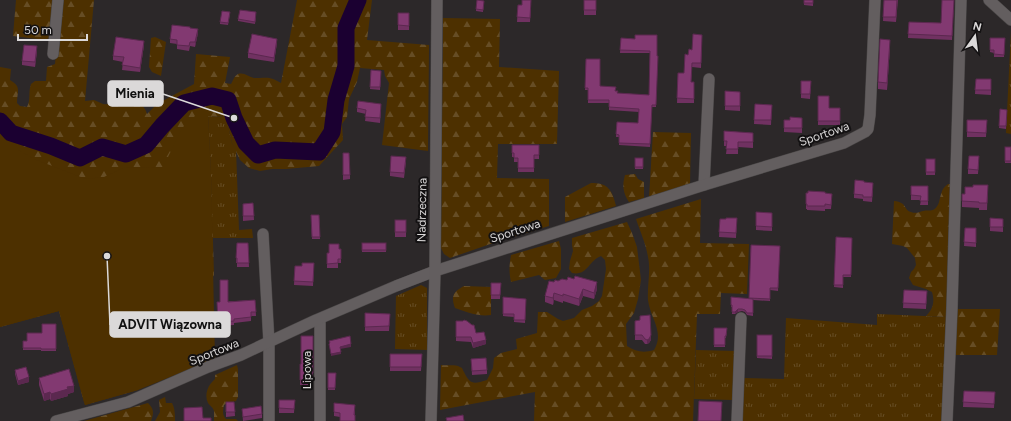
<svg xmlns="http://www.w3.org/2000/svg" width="1011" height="421" viewBox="0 0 1011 421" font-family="Figtree,sans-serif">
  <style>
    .grass { fill: url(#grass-tufts) }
    .forest { fill: url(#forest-firs) }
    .pitch { fill: #4d3000 }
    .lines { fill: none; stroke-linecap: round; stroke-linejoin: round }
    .river { stroke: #1b0031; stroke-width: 17 }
    .minor-casing { stroke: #484545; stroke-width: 12 }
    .minor { stroke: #635e5f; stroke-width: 11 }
    .wall { fill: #703161 }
    .shaded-wall { fill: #5b284f }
    .building { fill: #823971; stroke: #5b284f }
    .labels { text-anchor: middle; stroke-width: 4; stroke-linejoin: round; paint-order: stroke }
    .street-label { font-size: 12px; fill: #dbd9d9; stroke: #131112 }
    .leader { fill: none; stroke: #dbd9d9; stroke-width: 1.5 }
    .callout-dot { fill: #dbd9d9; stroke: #131112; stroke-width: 1.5 }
    .callout { fill: #dbd9d9; stroke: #dbd9d9; stroke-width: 1.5 }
    .callout-label { font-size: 13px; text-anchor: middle; font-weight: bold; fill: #111 }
  </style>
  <defs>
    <pattern id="grass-tufts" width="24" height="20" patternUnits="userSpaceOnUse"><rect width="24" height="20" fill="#4d3000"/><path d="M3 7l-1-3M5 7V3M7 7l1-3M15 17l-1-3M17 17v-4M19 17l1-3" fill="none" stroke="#664d25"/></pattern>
    <pattern id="forest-firs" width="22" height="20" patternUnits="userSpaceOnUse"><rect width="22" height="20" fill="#4d3000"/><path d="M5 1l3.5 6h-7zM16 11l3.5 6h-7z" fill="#664d25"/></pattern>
  </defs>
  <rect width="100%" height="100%" fill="#2c2829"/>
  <g class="grass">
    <polygon points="1011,30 1011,134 1006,133"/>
    <polygon points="208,116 226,117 232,143 236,150 239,230 252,229 253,238 212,238 211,175"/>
    <polygon points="421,285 427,288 427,350 395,349 396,296"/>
    <polygon points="877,314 948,317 943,421 741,421 743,378 784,379 786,318 877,325"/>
    <polygon points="696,350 735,351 733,400 694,399"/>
  </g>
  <g class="forest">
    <polygon points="16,0 54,0 51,36 46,40 13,36"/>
    <path d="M61,0h33l-9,101c3,0 6,-1 9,-1 3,1 6,3 9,4 15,2 38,-11 44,10l10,-10 37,-20 2,-30 34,3 -5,26 6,1c2,-3 3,-8 7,-10 6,-2 11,3 16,4 0,0 5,0 6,0 9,-1 13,0 21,5l16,-83h75l-5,40 62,5 -1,106 -46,-6 7,-62 -4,-7 -1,-6 -24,-2 -3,14 -8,17 -2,18 -5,7 1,16 -24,26 -33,3h-14l-12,2 -11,-3 -9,-8 -8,-17 -6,-26 -18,-1 3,59 3,100 -76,115 -53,15 -1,-3 -25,-91 -59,16v-260l11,2 -1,11c12,7 7,11 7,23l3,3 7,1c4,-7 1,-15 4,-23l4,-3h11l1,-14 8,-3z"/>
    <polygon points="443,18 500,19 499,67 559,71 557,144 498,144 497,178 549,179 549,226 496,242 450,258 444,254 441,248"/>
    <polygon points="155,37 166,42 161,76 152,72 149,67 151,38"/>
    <polygon points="653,132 691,133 690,185 649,197"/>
    <path d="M635,174l3,5 6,3v16l-15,4c-6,-9 -7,-17 -4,-27z"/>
    <path d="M591,183c3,0 7,0 10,1 10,2 13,14 15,22l-51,16v-25z"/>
    <path d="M948,184h4l-4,133 -22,-1c7,-7 9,-14 6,-24l-6,-3 -13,-4 -4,-7 2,-6 3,-3 2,-4 -1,-7 -8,-10 -4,-2 -11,-2 2,-43c3,0 6,1 9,3 3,3 3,7 8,8 5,2 8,0 12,-1 3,-1 7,0 10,-1 10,-5 4,-19 15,-26z"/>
    <path d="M701,199l-1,44 49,1 -2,50 -26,-1 -1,21h-23l-4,107h-159l1,-29 -95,18 1,-45c6,1 14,-1 19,2 3,1 2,2 4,5 6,13 10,12 23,8l6,-12 1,-10 7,-5 16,-4 -1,-10 21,-6 1,-21h9l11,7 5,2 11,-3 8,-8 10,-4 7,-5 3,-5 4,-27 -1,-9 -4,-4c-13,5 -13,20 -29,17l-3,-4 1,-8 3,-10 -1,-6v-7l55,-16 5,11 5,14 4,33 -3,19 -4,14 -8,11 1,22c9,6 17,7 27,4 11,-18 -4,-32 -6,-50 -1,-14 3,-29 0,-43 -2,-13 -8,-26 -12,-38z"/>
    <path d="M559,241l2,8v20l-5,9 -11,2 -6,-5 -28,7c-2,-9 -2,-17 0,-27z"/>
    <path d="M464,286l27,1v28c-12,2 -25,-3 -36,-7 -4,-12 -2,-16 9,-22z"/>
    <polygon points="955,309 1000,309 997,355 953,355"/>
    <path d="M237,365l1,4v28l-2,4 -9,2 -3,2c-1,5 -2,10 2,14h10l2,2h-24c0,-3 0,-7 0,-10 -1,-4 -4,-5 -6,-8 -4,-9 0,-18 7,-24v-4z"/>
    <path d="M165,397l1,6h6c3,6 3,11 3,18h-20l5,-9 -1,-12z"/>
    <path d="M148,403c6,6 6,10 3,18h-67z"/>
  </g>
  <polygon class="pitch" points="195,116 208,116 211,175 215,359 138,390 85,405 84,402 59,311 0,327 0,135 17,149 34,159 86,179 104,177 123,168 163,167 183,127"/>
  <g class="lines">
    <polyline class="river" points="0,121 11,133 51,146 80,158 102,147 126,154 146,145 162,126 184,103 212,96 228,100 234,118 246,143 258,155 275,150 319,152 332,132 336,100 346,66 346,28 358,0"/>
    <g class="minor-casing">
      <g id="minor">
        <polyline points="989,0 1011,20"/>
        <polyline points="53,54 58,0"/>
        <polyline points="704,185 709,79"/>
        <polyline points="263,234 269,343 269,421"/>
        <polyline points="320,319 320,421"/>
        <polyline points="56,421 128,402 208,367 241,355 316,320 396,286 435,271 704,185 844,143 865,132 868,129 870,115 875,0"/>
        <polyline points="431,421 435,271 437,0"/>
        <polyline points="737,421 741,318"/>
        <polyline points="947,421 952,308 961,0"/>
      </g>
    </g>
    <use href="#minor" class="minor"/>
  </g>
  <g class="wall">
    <polygon points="477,0 484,1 483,12 476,11"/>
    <rect x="584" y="0" width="12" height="15"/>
    <polygon points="804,0 813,0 813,6 804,5"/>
    <polygon points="884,0 898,0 896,22 883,21"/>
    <polygon points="954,0 952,40 908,38 909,22 941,23"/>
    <polygon points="518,5 531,5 530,22 517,22"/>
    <rect x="398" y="13" width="11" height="17"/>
    <polygon points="230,14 228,25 220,24 220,22"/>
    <polygon points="256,15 255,24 238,21 238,19"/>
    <polygon points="190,28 198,33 195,47 190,46 189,51 177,49 177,44 170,43 170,39"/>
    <polygon points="657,35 656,107 652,107 650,147 619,145 619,137 616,137 617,122 638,123 639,112 609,110 609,103 588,103 588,90 585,90 586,59 600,86 616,91 617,93 649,95 650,53 620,53 621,38 635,39"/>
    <polygon points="702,35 701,68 692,67 691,82 694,82 694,103 677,103 678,73 684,73 688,55"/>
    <polygon points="990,38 1005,38 1004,57 994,57 994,53 990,52"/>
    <polygon points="277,43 274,62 248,58 248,53"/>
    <polygon points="144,45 140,72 122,70 123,62 113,60 113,56"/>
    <polygon points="890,47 887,90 878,89 878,82"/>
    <polygon points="37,51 35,67 22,65 22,61"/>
    <polygon points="371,70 381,71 380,90 370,89"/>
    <polygon points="976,79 991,79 991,95 975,94"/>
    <polygon points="801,81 811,81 810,99 801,98"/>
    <polygon points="725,91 740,92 740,111 725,110"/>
    <polygon points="818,96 829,108 840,108 840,125 818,125"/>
    <polygon points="755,104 772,105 771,125 754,124"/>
    <polygon points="357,108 381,108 380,123 365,121 366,114 357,112"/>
    <polygon points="1000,109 1007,110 1006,129 999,128"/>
    <polygon points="802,118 802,133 784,132 784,128 790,120"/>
    <polygon points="967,120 987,120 986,137 967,137"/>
    <polygon points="724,131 753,133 753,148 738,147 738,154 726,154 727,146 724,146"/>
    <polygon points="512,145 539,145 539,159 534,159 534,172 518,172 518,162 514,162 514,157 512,157"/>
    <rect x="1005" y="147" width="6" height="16"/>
    <polygon points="343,153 350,175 350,179 343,180"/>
    <rect x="635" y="158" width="8" height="11"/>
    <rect x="926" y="159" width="9" height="16"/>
    <polygon points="979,161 978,174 968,174 968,169"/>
    <polygon points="406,162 404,178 390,176 390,172"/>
    <polygon points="864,182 873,187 872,202 863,201 863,199 854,198 854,194"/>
    <polygon points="988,185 987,210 979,210 979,208 962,207 962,194 965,194 973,187"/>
    <polygon points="911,186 928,186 928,205 920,205 921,200 911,200"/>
    <polygon points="808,193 825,193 832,198 831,209 825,209 825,211 807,210 807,209 806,209 806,204"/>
    <polygon points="253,203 254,220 243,221 243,204"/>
    <polygon points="756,212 772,213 772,231 756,230"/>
    <polygon points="311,215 319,215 320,239 312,239"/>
    <polygon points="737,218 736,238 719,237 720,219 726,219"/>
    <polygon points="990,218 1003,219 1003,232 990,231"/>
    <rect x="395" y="220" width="11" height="17"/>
    <polygon points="965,228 976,228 976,247 964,246"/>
    <polygon points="836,237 852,238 851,277 843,277 843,288 834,287"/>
    <polygon points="237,243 248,243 249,267 237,267 237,263 236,263"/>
    <rect x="362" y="243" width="24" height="9"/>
    <polygon points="751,245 780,246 778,291 770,290 770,301 753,300 753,316 747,315 745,312 742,311 738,312 735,314 732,314 732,307 731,307 731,297 749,299"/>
    <polygon points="339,249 341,249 341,263 338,263 338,268 327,268 327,253 329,253"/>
    <polygon points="314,263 313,286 294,285 295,266 302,266"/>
    <polygon points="558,281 597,289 594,299 583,296 579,306 563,301 563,303 554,300 553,305 545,302 545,296 554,282"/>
    <polygon points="491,283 501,283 500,299 491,299"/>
    <polygon points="904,290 927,291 926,309 903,308"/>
    <polygon points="503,297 526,299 525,323 514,322 514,317 503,316"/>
    <polygon points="255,300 256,316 251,316 251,321 234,323 234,325 218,326 217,302"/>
    <polygon points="365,313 390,314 389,331 365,331"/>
    <polygon points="456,321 476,333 486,344 473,348 471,342 456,341"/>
    <polygon points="635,321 651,340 649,343 647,344 645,344 642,340 635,340"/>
    <polygon points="56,324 56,351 41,351 41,350 23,350 23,341 27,341 42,333"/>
    <polygon points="714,328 727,328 726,338 725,338 725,347 714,347"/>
    <polygon points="757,335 772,335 772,359 757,358"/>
    <polygon points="313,336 313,378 311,378 311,385 300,385 300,364 301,364"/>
    <polygon points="390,354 422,354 421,371 390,371"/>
    <polygon points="471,359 487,370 487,374 472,375"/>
    <polygon points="15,370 29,382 18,385 15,374"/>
    <polygon points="328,373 336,373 335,390 328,390"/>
    <polygon points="39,378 74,392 68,394 68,396 51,401 50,399 44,401 39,385"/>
    <polygon points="964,391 995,392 994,408 963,407"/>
    <polygon points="279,400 295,400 294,413 279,413"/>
    <polygon points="226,402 234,402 235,416 226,417"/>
    <polygon points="242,409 262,414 262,418 243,421"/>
    <polygon points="355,409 355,421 340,421 340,417 334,416 334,412"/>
  </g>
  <g class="shaded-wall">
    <polygon points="198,29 198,33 195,47 195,42"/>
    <polygon points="277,39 277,43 274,62 274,58"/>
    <polygon points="890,40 890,47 887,90 887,83"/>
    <polygon points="144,41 144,45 140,72 140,68"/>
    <polygon points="37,46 37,51 35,67 35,62"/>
    <polygon points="597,282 597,289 594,299 594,293"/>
    <polygon points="583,289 583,296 579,306 579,299"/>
    <polygon points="554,293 554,300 553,305 553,298"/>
    <polygon points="738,309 738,312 735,314 735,312"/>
    <polygon points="651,335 651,340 649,343 647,344 647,340"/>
    <polygon points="486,340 486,344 473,348 473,343"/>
    <polygon points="351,344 351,347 340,349 340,347"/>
    <polygon points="341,352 341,354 331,356 331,354"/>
    <polygon points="29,377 29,382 18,385 18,381"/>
    <polygon points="74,386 74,392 68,394 68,396 51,401 51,394 67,387"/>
    <polygon points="50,392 50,399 44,401 44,394"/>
  </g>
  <g class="building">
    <polygon points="477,0 484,1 483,10 476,9"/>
    <polygon points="522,0 531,0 530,18 517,17 518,5 522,5"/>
    <rect x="584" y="0" width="12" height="10"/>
    <rect x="804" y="0" width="9" height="3"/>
    <polygon points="884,0 897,0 896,17 883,17"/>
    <polygon points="942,0 954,0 952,36 908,34 909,22 941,23"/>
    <polygon points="240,10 256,12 255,22 238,19"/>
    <polygon points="222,11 230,12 228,23 220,22"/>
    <polygon points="398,13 409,13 409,26 398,25"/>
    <polygon points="172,25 190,27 190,28 198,29 195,42 190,42 189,46 177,45 177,40 170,39"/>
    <polygon points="252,34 277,39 274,58 248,53"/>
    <polygon points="693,34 702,35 701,63 692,63 691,82 694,82 694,99 677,98 678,73 684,73 685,54 688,55 689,49 692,50"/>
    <polygon points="635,35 657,35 657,56 658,56 656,105 652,105 650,144 619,143 619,135 616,134 617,122 638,123 639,109 609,107 609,100 588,100 588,88 585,88 586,59 600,59 600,86 616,87 615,91 618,91 617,93 649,95 650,51 620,50 621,38 635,39"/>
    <polygon points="116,37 144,41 140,68 122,65 124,57 113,56"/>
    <polygon points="990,38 1005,38 1004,55 994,54 994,50 990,50"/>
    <polygon points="880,39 890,40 887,83 878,82"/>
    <polygon points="24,45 37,46 35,62 22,61"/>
    <polygon points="371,70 381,71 380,87 370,87"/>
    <polygon points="976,79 991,79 991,90 975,90"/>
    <polygon points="801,81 811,81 810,94 801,94"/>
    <polygon points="725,91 740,92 740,106 725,106"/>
    <polygon points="818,96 829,96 829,108 840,108 840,121 818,121"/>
    <polygon points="358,101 381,104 380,118 365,117 366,110 357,108"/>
    <polygon points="755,104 772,105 771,120 754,120"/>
    <polygon points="1000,109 1007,110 1006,126 999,126"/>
    <polygon points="790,117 802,118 802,128 784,128 784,120 790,120"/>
    <polygon points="967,120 987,120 986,133 967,132"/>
    <polygon points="724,131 753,133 753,142 738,142 738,149 726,149 727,141 724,141"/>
    <polygon points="512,145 539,145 539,155 534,155 534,168 518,168 518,158 514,158 514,153 512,153"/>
    <rect x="1005" y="147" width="6" height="14"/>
    <polygon points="343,153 349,153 350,175 343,175"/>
    <polygon points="391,156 406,157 404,173 390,172"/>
    <polygon points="969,156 979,156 978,170 968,169"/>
    <rect x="635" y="158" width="8" height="9"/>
    <rect x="926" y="159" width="9" height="13"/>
    <polygon points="855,180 864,181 864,182 873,183 872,197 863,197 863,195 854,194"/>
    <polygon points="973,185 988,185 987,203 979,203 979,202 962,201 962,194 965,194 965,187 973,187"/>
    <polygon points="911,186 928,186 928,201 920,201 921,196 911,195"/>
    <polygon points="808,191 825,192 825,193 832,194 831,205 825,204 825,206 807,206 807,204 806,204 806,193 808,193"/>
    <polygon points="253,203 254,216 243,216 243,204"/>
    <polygon points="756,212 772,213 772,227 756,226"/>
    <polygon points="311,215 319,215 320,237 312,237"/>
    <polygon points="726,218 737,218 736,233 719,232 720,219 726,219"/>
    <polygon points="990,218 1003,219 1003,227 990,227"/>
    <rect x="395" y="220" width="11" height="12"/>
    <polygon points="965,228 976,228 976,243 964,242"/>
    <polygon points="836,237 852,238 851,275 843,275 843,285 834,285"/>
    <polygon points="237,243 248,243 249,263 237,263 237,258 236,258"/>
    <rect x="362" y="243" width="24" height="7"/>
    <polygon points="329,244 339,244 339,249 341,249 341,259 338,259 338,263 327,264 327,253 329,253"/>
    <polygon points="751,245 780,246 778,288 770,288 770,299 749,298"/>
    <polygon points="302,263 314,263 313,282 294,281 295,266 302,266"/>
    <polygon points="575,276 597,282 594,293 583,289 579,299 563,294 563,296 554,293 553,298 545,296 549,281 554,282 555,280 558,281 562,279 567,280 568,277 574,279"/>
    <polygon points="220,280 228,280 228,302 255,300 256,312 251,312 251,317 234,319 234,321 218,322 217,302 220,302"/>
    <polygon points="491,283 501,283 500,295 491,295"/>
    <polygon points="904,290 927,291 926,304 903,303"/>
    <polygon points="503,297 526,299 525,320 514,320 514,314 503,314"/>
    <polygon points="731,297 753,299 753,313 747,313 745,310 742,309 738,309 735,312 732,312 732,305 731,305"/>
    <polygon points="365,313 390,314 389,326 365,327"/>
    <polygon points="650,315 651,335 649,339 647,340 645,339 642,335 635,335 635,321 640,320 640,316"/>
    <polygon points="464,320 467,321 472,325 474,325 476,333 484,332 486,340 473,343 471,337 456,337 456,321 463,321"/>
    <polygon points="42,324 56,324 56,349 41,349 41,348 23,348 23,341 27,341 27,333 42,333"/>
    <polygon points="714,328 727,328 726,336 725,336 725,345 714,345"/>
    <rect x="757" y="335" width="15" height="21"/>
    <polygon points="301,336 313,336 313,373 311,373 311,380 300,380 300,364 301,364"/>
    <polygon points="350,336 351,344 340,347 341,352 331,354 329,344 330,343 329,341"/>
    <polygon points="390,354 422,354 421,367 390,367"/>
    <polygon points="486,358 487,370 472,371 471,359"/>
    <polygon points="26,367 29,377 18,381 15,370"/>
    <polygon points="69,369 74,386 67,387 68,389 51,394 50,392 44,394 39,378"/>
    <polygon points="328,373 336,373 335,388 328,388"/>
    <polygon points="964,391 995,392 994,404 963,402"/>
    <polygon points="279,400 295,400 294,409 279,408"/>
    <polygon points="699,401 722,402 721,421 698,421"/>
    <polygon points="226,402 234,402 235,412 226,412"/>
    <polygon points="334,403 355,405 354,415 355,415 355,421 340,421 340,413 334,412"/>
    <polygon points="261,406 262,414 243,417 242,409"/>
    <polygon points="202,407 203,418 211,418 211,421 184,421 184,408"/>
    <polygon points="463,415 464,421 447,421 446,418"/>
  </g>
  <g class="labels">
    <g class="street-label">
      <text transform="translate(824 134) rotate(-19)" y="4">Sportowa</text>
      <text transform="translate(422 210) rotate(-89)" y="4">Nadrzeczna</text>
      <text transform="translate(515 231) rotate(-18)" y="4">Sportowa</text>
      <text transform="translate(214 352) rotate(-22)" y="4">Sportowa</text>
      <text transform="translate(307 370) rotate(-90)" y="4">Lipowa</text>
    </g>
  </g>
  <path class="leader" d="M234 118L163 94M107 256L110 325"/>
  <g class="callout-dot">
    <circle cx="234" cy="118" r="4"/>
    <circle cx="107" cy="256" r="4"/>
  </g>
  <g class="callout">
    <rect x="108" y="81" width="55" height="25" rx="4"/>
    <rect x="110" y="312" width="120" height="25" rx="4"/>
  </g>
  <g class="callout-label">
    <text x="135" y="98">Mienia</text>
    <text x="170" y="329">ADVIT Wiązowna</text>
  </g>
  <g transform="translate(975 36) rotate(14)" stroke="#131112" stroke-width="3" paint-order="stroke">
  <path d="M0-3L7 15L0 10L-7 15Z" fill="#dbd9d9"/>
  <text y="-6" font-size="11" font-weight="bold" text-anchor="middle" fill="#dbd9d9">N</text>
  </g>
  <path d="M18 34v6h69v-6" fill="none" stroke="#dbd9d9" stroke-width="2"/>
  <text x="24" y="34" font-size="12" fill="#dbd9d9" stroke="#131112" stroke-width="3" paint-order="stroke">50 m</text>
</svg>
